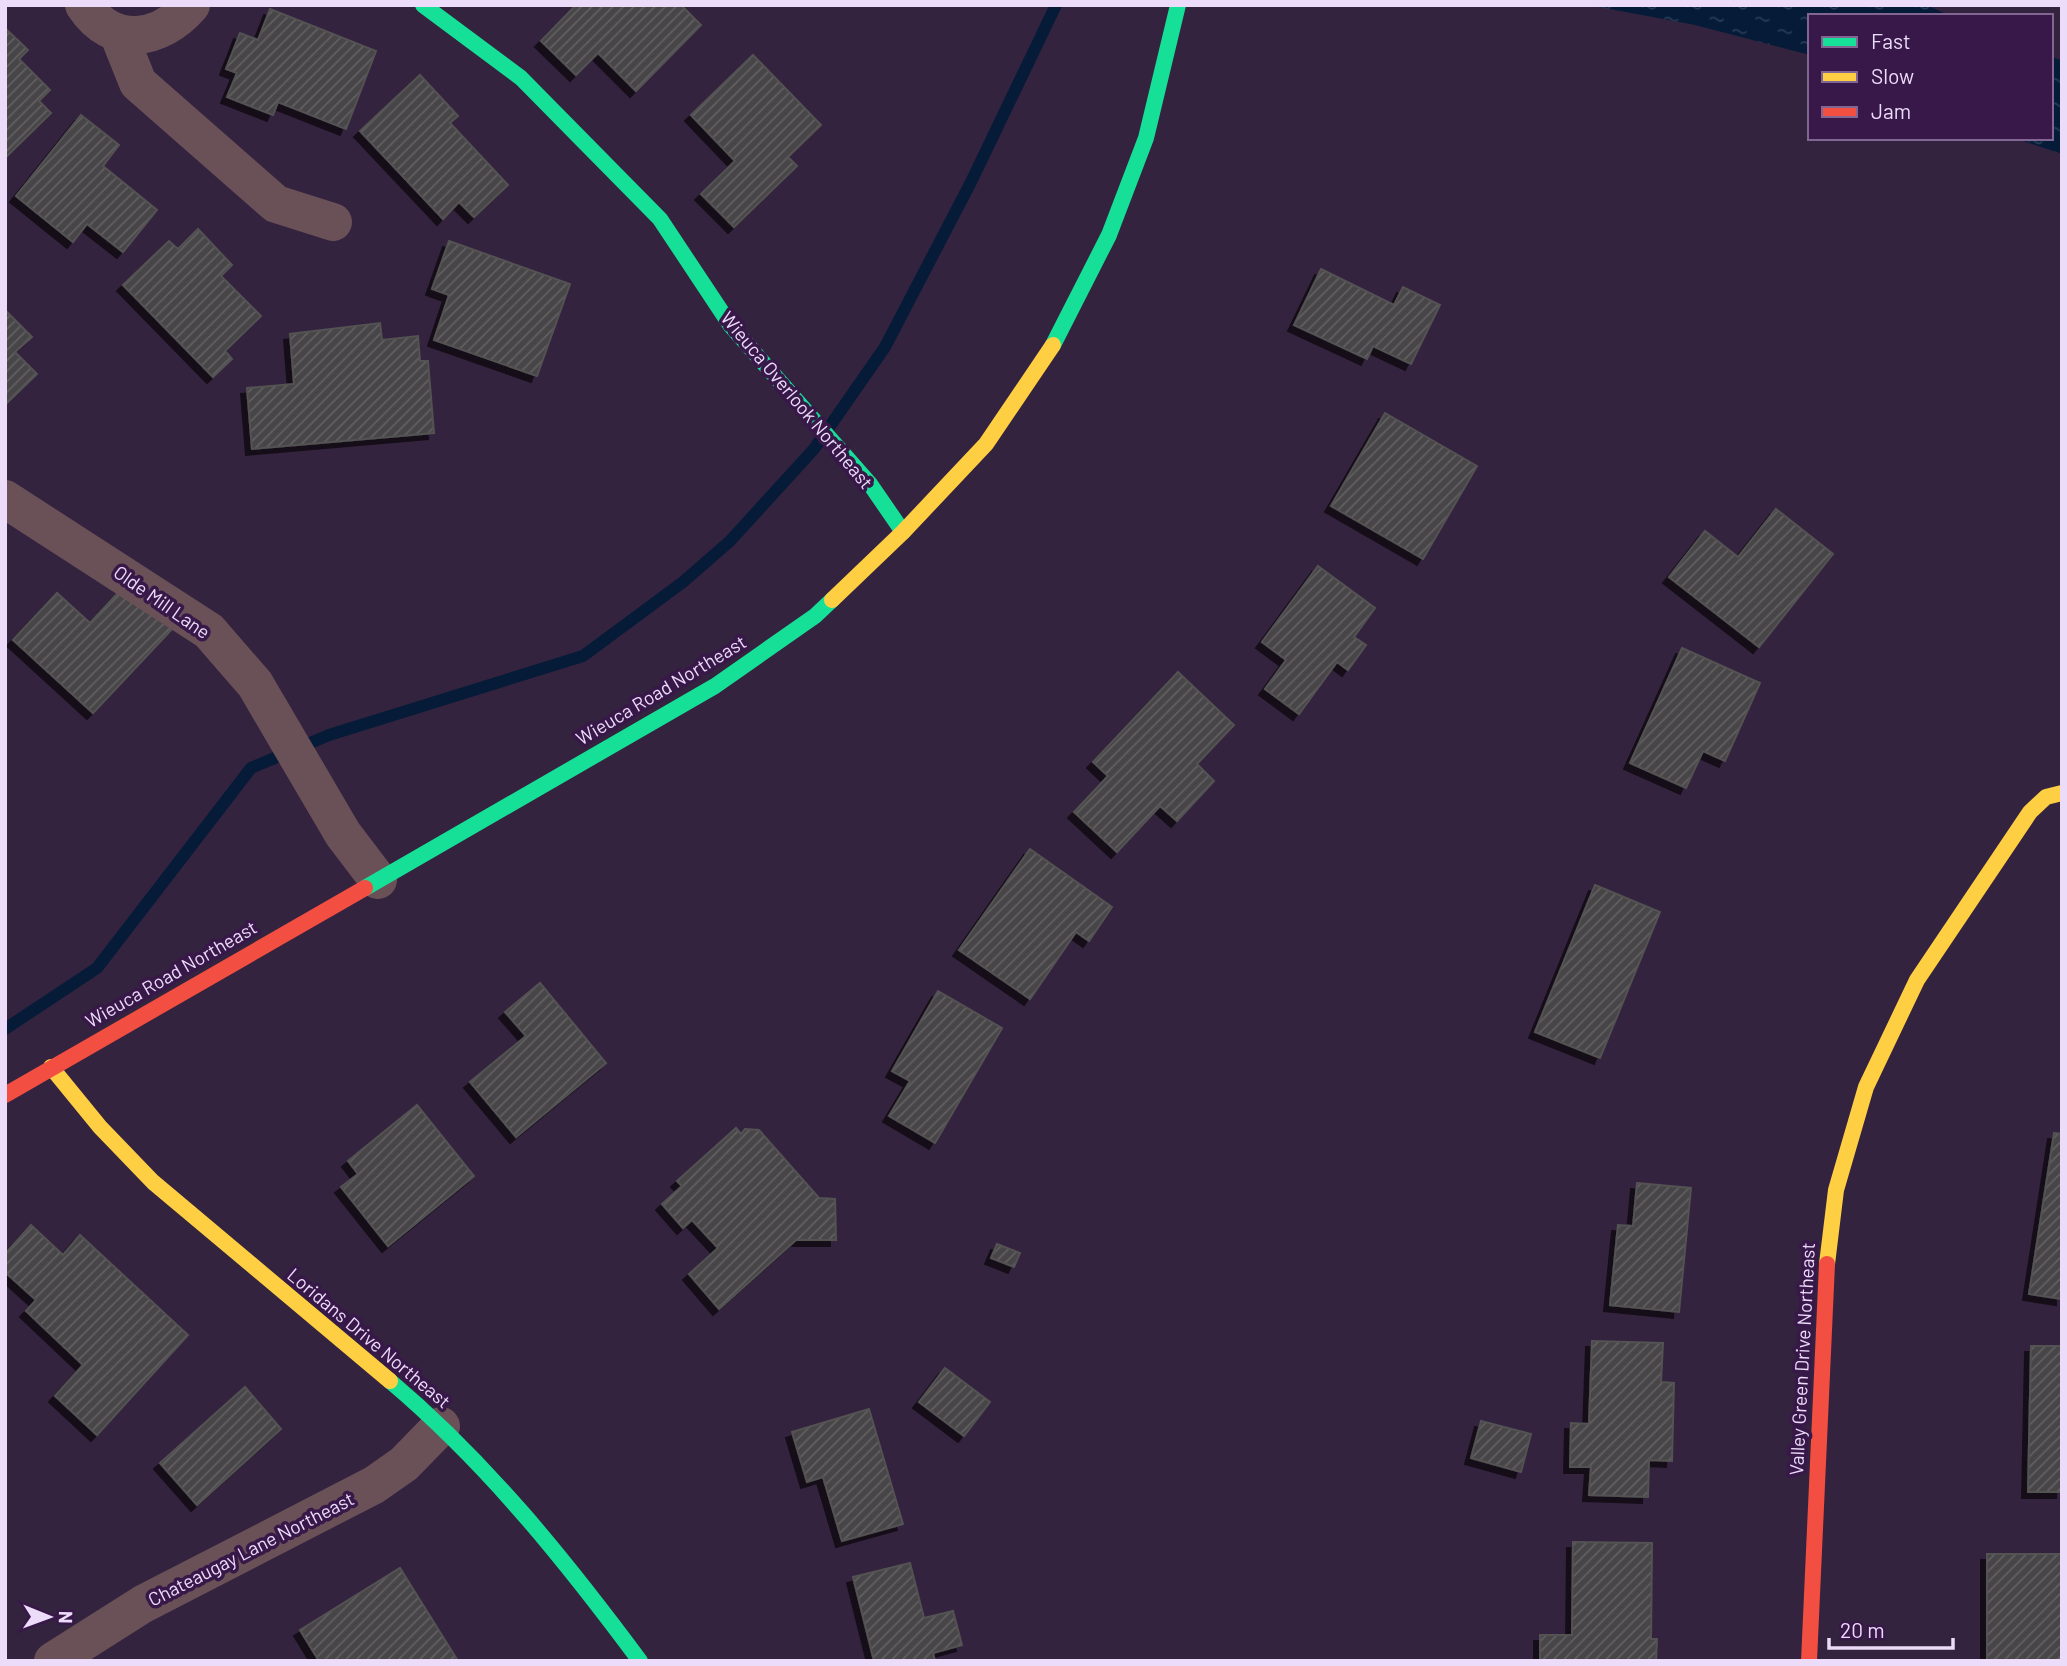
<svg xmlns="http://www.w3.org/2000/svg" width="2067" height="1666" viewBox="0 0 2067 1666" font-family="Barlow,sans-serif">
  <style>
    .water { fill: url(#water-ripples) }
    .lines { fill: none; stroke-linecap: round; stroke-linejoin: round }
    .stream { stroke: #051b38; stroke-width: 12 }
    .building { fill: url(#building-hatch); stroke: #535252; stroke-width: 2; filter: url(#shadow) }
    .street { stroke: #6a5158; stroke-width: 38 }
    .fast { stroke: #16e098; stroke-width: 16 }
    .slow { stroke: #ffcf43; stroke-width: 16 }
    .jam { stroke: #f24e42; stroke-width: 16 }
    .labels { text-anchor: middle; stroke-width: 7; stroke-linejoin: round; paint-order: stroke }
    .street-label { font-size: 19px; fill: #eddbfa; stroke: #371849 }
  </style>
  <defs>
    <pattern id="water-ripples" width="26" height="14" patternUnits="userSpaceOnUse" patternTransform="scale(1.75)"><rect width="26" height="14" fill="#051b38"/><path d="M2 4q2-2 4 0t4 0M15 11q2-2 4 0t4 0" fill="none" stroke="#2a3c56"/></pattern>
    <pattern id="building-hatch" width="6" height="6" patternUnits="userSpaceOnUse" patternTransform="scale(1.75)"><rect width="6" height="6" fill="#474546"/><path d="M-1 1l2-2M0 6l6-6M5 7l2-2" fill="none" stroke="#625f62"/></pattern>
    <filter id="shadow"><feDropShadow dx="-6" dy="6" stdDeviation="0" flood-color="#0009"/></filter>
  </defs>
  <rect width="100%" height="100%" fill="#34233e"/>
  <g class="water">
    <polygon points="1588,5 1926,5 1951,16 1810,16 1810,55 1695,25"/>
    <polygon points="2051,57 2062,60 2062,154 2014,138 2051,138"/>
  </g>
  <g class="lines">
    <polyline class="stream" points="5,1029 97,968 251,768 329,735 583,656 683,582 730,541 814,449 885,347 971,182 1056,5"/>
  </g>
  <g class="building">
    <polygon points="576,5 681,5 701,25 636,91 598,53 576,75 541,41"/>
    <polygon points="270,9 376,51 346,129 278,102 273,115 227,97 237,73 226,69 240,33 258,40"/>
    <polygon points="5,28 28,50 19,59 50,90 39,101 51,113 5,158"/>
    <polygon points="753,55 821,125 788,157 797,166 734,227 701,194 735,161 691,115"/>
    <polygon points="420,75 458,116 450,123 508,185 474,217 459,202 443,219 360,131"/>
    <polygon points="81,115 119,145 103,166 157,210 123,252 87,224 73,242 16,196"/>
    <polygon points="198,229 232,265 221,276 261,316 225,351 232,359 213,377 123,285 169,241 178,249"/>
    <polygon points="449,241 570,284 537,376 434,340 449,295 432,289"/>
    <polygon points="1321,269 1394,305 1403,287 1440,305 1411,364 1373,346 1367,359 1294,325"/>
    <polygon points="5,310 32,337 15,352 37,374 5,405"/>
    <polygon points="380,323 382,340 418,336 420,361 428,361 434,433 252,449 247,388 294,384 290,334"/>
    <polygon points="1385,413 1477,466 1423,559 1331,506"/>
    <polygon points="1776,509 1833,554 1759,647 1669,577 1705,531 1738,557"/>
    <polygon points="1318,566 1375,608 1354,637 1366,645 1348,670 1337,662 1299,714 1265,689 1286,660 1262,642"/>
    <polygon points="127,583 174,627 93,713 13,640 57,593 90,623"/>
    <polygon points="1682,648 1760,683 1725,761 1703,751 1686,788 1630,763"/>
    <polygon points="1178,672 1234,725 1197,764 1214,781 1177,821 1160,806 1117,852 1074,812 1108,776 1093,762"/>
    <polygon points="1030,849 1112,907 1089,941 1076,932 1030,999 959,950"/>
    <polygon points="1595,885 1660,912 1600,1058 1535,1032"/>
    <polygon points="540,983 606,1063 516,1137 470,1082 526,1036 505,1012"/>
    <polygon points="938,991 1002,1028 935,1143 889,1116 910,1081 892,1071"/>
    <polygon points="417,1105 474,1176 388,1246 341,1187 358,1174 348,1161"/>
    <polygon points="736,1128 741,1134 745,1129 759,1130 819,1198 835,1199 836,1240 796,1240 719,1309 689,1274 718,1248 692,1220 683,1228 662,1204 682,1186 677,1181"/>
    <polygon points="2054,1133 2062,1134 2062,1299 2029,1294"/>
    <polygon points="1637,1183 1691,1188 1679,1312 1610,1305 1618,1225 1633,1226"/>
    <polygon points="31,1225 63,1255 80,1235 188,1335 97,1435 55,1396 83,1365 26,1311 36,1300 5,1272 5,1254"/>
    <polygon points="997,1244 1020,1253 1014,1267 991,1258"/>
    <polygon points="1592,1341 1663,1343 1661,1382 1674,1383 1672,1461 1649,1460 1648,1497 1589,1495 1591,1467 1570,1467 1571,1423 1589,1424"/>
    <polygon points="2031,1346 2062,1346 2062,1492 2028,1492"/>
    <polygon points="945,1368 990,1402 964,1436 919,1402"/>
    <polygon points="245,1387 281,1429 197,1505 160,1463"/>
    <polygon points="869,1409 903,1524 842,1541 823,1477 807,1482 792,1432"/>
    <polygon points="1481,1421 1531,1434 1521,1472 1471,1458"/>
    <polygon points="1573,1542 1652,1543 1651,1639 1657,1639 1656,1661 1540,1661 1540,1635 1572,1635"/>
    <rect x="1987" y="1554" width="75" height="107"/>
    <polygon points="910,1563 924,1618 953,1611 962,1645 933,1653 935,1661 874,1661 853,1577"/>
    <polygon points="400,1568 458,1661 319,1661 300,1630"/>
  </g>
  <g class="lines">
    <g class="street">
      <path d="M84,5c29,44 76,36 107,0"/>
      <polyline points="118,33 138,83 276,204 333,222"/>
      <polyline points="5,499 209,631 255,684 343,834 378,880"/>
      <polyline points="53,1661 143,1604 374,1485 404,1464 441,1426"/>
    </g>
    <g class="fast">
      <polyline points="423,5 521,78 660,219 731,326 870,484 903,532"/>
      <polyline points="1053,345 1109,235 1146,138 1178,5"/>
      <polyline points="365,888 715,686 815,616 832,600"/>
      <path d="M390,1381c97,82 175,179 250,280"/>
    </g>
    <g class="slow">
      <polyline points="832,600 903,532 986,444 1053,345"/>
      <polyline points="51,1067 100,1127 153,1182 390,1381"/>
      <polyline points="1827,1264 1836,1190 1866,1087 1917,980 2030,812 2046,797 2062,793"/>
    </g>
    <g class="jam">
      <polyline points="5,1095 365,888"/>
      <polyline points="1809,1661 1827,1264"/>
    </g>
  </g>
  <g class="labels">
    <g class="street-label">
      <text transform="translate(797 400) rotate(50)" y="7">Wieuca Overlook Northeast</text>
      <text transform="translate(162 602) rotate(35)" y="7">Olde Mill Lane</text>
      <text transform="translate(661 690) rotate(-31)" y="7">Wieuca Road Northeast</text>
      <text transform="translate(171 974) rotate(-30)" y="7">Wieuca Road Northeast</text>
      <text transform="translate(369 1338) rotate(40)" y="7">Loridans Drive Northeast</text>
      <text transform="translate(1802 1359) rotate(-87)" y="7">Valley Green Drive Northeast</text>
      <text transform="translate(251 1549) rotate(-27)" y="7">Chateaugay Lane Northeast</text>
    </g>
  </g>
  <rect width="2067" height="1666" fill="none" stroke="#eddbfa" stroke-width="14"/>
  <rect x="1808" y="14" width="245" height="126" fill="#371849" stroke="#806690" stroke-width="2"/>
  <rect x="1822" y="37" width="35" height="10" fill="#16e098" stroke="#806690" stroke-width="2"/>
  <text x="1871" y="49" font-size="21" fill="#eddbfa">Fast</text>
  <rect x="1822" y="72" width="35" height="10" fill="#ffcf43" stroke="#806690" stroke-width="2"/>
  <text x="1871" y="84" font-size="21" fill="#eddbfa">Slow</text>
  <rect x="1822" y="107" width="35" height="10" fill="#f24e42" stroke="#806690" stroke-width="2"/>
  <text x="1871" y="119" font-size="21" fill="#eddbfa">Jam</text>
  <g transform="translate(49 1617) rotate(91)" stroke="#371849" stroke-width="5" paint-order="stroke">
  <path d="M0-5L12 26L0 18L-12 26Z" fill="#eddbfa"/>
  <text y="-10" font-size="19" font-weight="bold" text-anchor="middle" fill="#eddbfa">N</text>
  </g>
  <path d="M1829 1638v10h124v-10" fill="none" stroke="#eddbfa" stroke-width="3.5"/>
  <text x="1840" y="1638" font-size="21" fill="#eddbfa" stroke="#371849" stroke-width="5" paint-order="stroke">20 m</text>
</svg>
